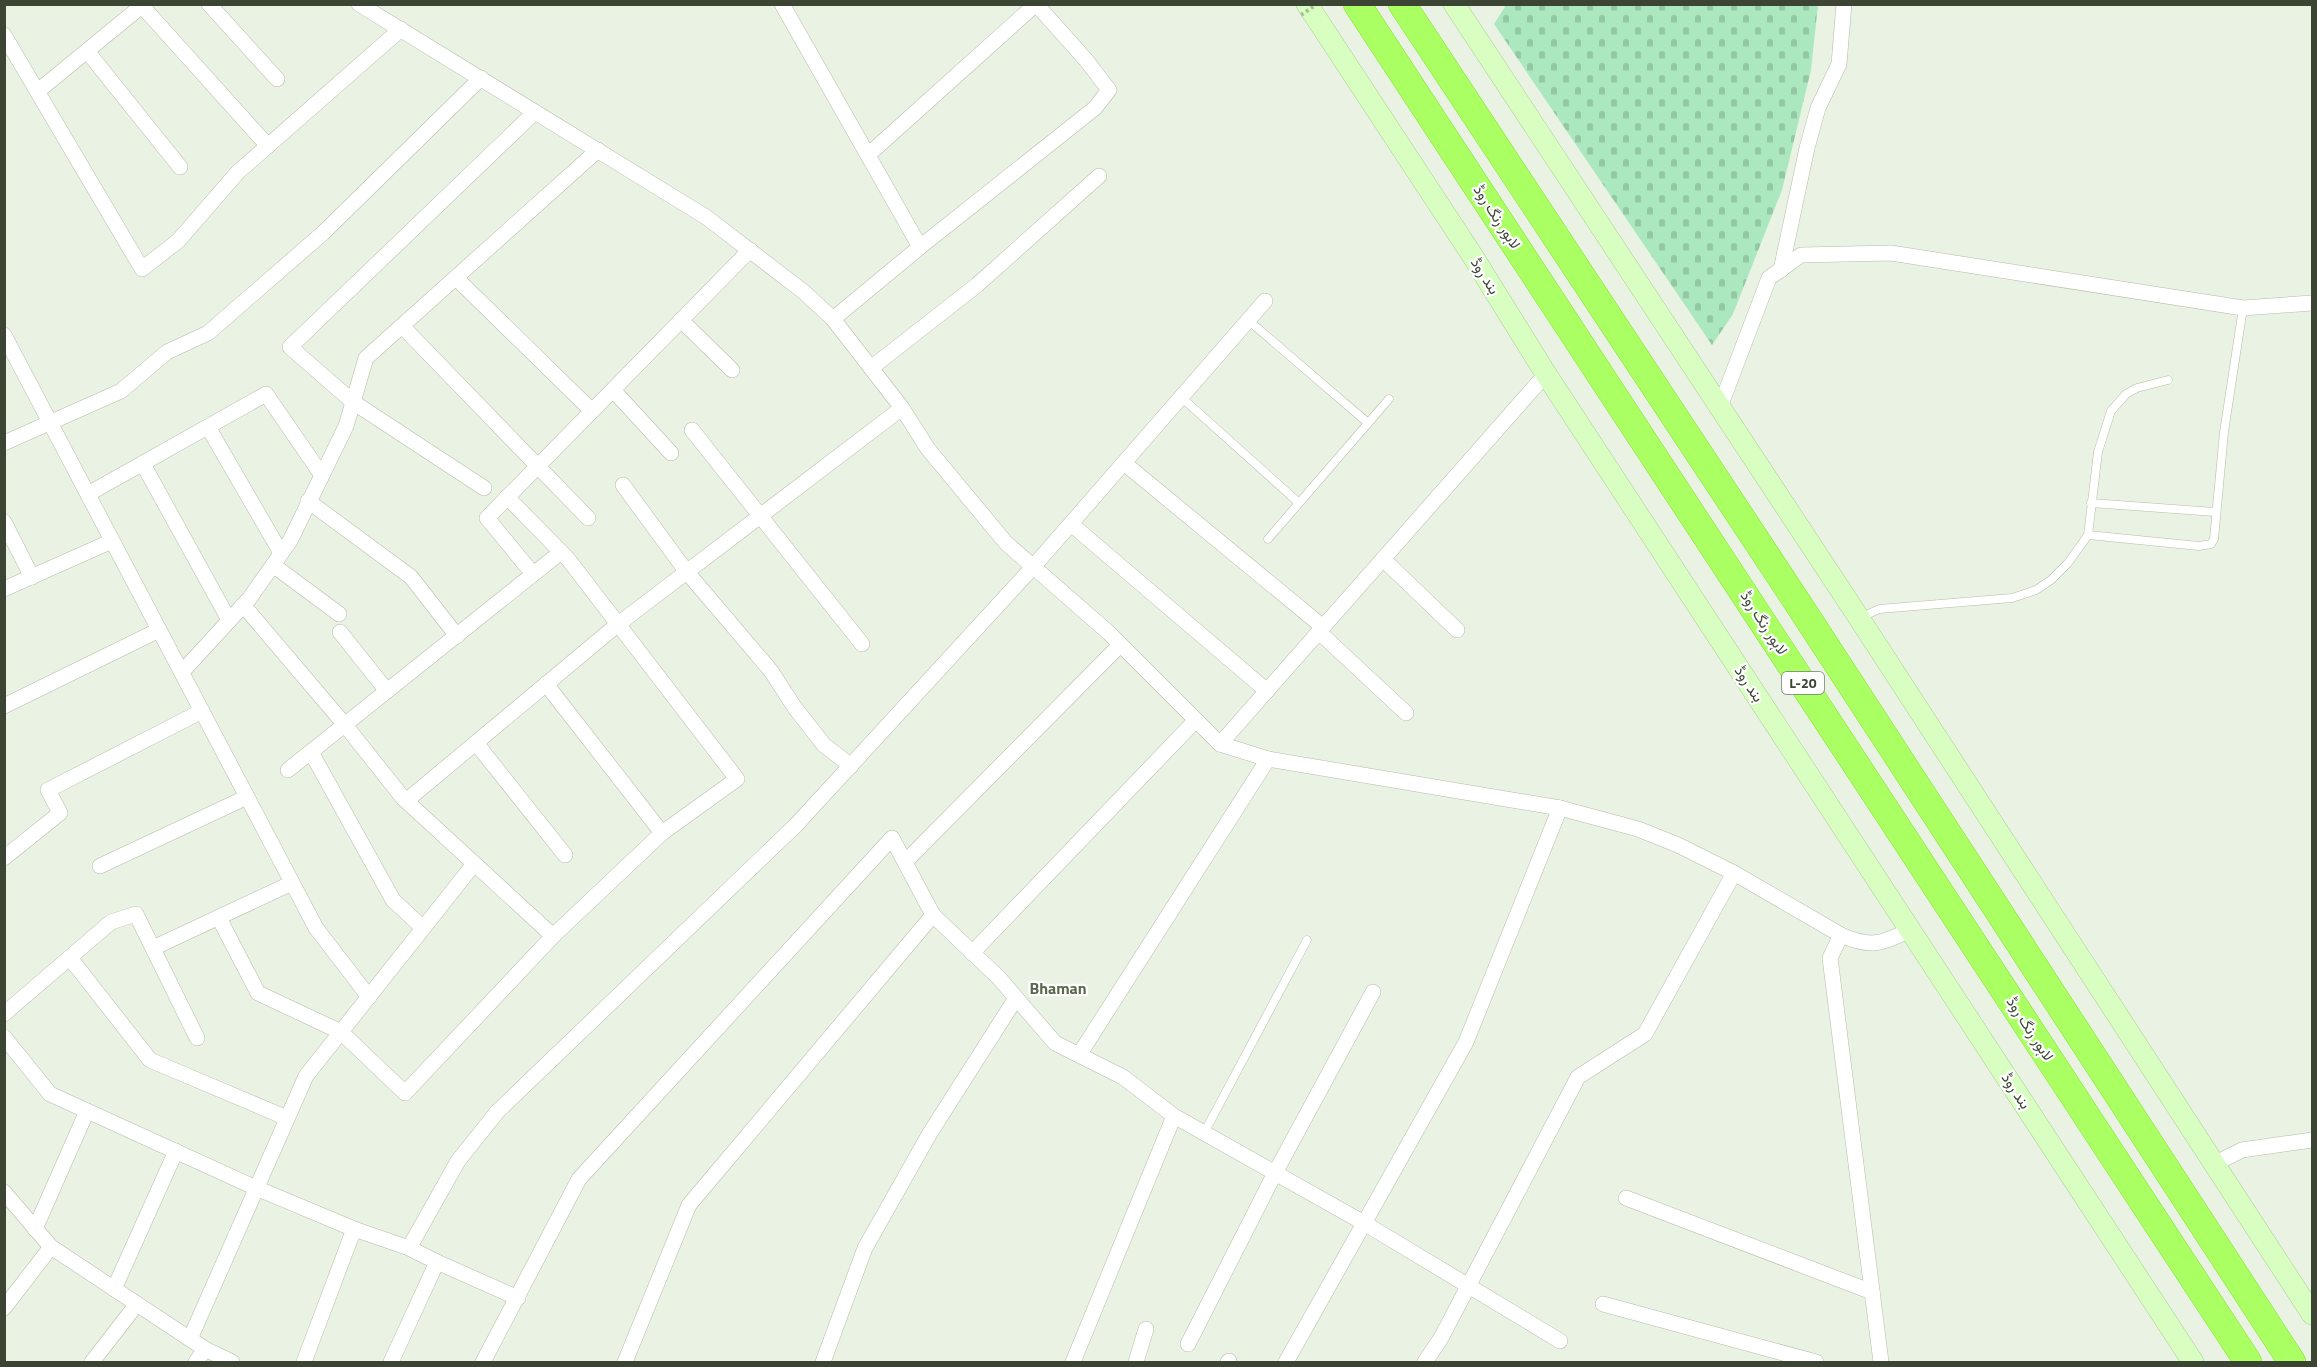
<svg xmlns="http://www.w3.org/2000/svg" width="2317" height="1367" viewBox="0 0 2317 1367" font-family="'Titillium Web',Vazirmatn,sans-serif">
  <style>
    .cemetery { fill: url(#cemetery-stones) }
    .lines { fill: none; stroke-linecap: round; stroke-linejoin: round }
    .service-casing { stroke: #b2bea6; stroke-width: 9 }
    .minor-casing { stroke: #b2bea6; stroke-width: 16 }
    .secondary-casing { stroke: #a9d090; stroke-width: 22 }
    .motorway-casing { stroke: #87e030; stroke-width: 28 }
    .service { stroke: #fff; stroke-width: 8 }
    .minor { stroke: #fff; stroke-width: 15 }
    .secondary { stroke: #d8ffc1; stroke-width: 21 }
    .motorway { stroke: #aaff62; stroke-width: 27 }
    .path-bridge { stroke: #abc097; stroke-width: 4; stroke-dasharray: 3 3; stroke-linecap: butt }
    .labels { text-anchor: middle; stroke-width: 4.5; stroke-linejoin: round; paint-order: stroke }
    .shield { fill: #fff; stroke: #767d71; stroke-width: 1.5 }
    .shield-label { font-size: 14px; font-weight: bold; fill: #3c4534 }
    .street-label { font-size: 15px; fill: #3c4534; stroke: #fff }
    .neighbourhood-label { font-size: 16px; font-weight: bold; fill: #5a684b; stroke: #fff }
  </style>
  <defs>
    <pattern id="cemetery-stones" width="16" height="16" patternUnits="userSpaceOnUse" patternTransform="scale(1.5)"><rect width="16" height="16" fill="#abe8bf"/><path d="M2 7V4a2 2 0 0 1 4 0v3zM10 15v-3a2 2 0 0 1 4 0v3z" fill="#94c8a5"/></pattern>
  </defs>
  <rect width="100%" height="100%" fill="#eaf2e4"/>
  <polygon class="cemetery" points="1506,5 1818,5 1811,70 1782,190 1733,314 1712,345 1494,24"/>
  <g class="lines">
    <g class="service-casing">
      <g id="service">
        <polyline points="1248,320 1368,423"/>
        <polyline points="1181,397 1299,503"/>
        <polyline points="2091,503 2215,512"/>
        <polyline points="2088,535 2199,546 2211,544 2214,539 2224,432 2243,308"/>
        <polyline points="1268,539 1389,399"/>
        <polyline points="1860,618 1879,609 2012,598 2036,590 2051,580 2068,563 2088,535 2098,452 2111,411 2126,394 2137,388 2168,380"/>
        <polyline points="1204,1133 1307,940"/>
      </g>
    </g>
    <g class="minor-casing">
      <g id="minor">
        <polyline points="209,4 277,79"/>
        <polyline points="359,4 706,217 804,292 833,319 902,408 928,449 1006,543 1109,633 1220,744 1268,759 1560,808 1638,829 1678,845 1734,873 1841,935 1830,958 1881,1362"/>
        <polyline points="782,4 920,247 833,319"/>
        <polyline points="142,6 268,146"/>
        <polyline points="4,35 142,269 178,241 238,172 401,29"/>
        <polyline points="87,51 180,167"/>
        <polyline points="38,91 144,4"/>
        <polyline points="868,155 1036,4"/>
        <polyline points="920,247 1095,108 1109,90 1086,60 1036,4"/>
        <polyline points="1781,270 1807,148 1818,108 1839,64 1844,4"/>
        <polyline points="456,278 592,411"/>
        <polyline points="681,320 732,370"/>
        <polyline points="402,326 588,518"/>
        <polyline points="4,335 316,928 369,997"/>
        <polyline points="871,368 977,285 1099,176"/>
        <polyline points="613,390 671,453"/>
        <polyline points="1720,407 1769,278 1801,255 1891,253 2243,308 2312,303"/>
        <polyline points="208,427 281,553"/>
        <polyline points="692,430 862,644"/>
        <polyline points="4,443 121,391 167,352 208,333 323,233 481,78"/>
        <polyline points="1124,463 1323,627"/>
        <polyline points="143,464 229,620"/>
        <polyline points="623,485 686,571 771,671 795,708 824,745 851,766"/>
        <polyline points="484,488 353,402 290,347 535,112"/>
        <polyline points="88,494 266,394 321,474"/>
        <polyline points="308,501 411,577 457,636"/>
        <polyline points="4,522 32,577"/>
        <polyline points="1071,524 1267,691"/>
        <polyline points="1383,559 1457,630"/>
        <polyline points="273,565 339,614"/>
        <polyline points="533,574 487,518 750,250"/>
        <polyline points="4,589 112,541"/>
        <polyline points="243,605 345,725 403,798 553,936"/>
        <polyline points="340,632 387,691"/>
        <polyline points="1319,632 1406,713"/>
        <polyline points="182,672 249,599 290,541 346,426 366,358 598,150"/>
        <polyline points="546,684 662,833"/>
        <polyline points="4,706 159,630"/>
        <polyline points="476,743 565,855"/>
        <polyline points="1220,744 1546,374"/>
        <polyline points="311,752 393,900 423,928"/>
        <polyline points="288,770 561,552"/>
        <polyline points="406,801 617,625 902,408"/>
        <polyline points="4,858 60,813 48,790 202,711"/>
        <polyline points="905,862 1120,645"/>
        <polyline points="100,866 247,797"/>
        <polyline points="219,918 258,993 341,1032 405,1093 553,936 662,833 737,779 568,559 507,497"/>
        <path d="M1841,935c31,14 41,8 69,-5"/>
        <polyline points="153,948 292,883"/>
        <polyline points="972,953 1196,720"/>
        <polyline points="70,958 150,1060 287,1118"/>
        <polyline points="4,1014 111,922 136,914 197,1038"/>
        <polyline points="4,1037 50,1094 256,1188 354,1229 409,1248"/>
        <polyline points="1079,1055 1268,759"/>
        <polyline points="1174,1116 1364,1223 1560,1341"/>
        <polyline points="2214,1164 2242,1150 2312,1140"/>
        <polyline points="4,1192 51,1247 205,1349 232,1362"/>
        <polyline points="1626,1198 1872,1292"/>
        <polyline points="35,1229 87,1111"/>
        <polyline points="437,1262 518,1298"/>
        <polyline points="114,1289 176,1151"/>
        <polyline points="1603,1304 1816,1362"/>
        <polyline points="4,1308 51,1247"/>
        <polyline points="190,1339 306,1076 474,864"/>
        <polyline points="1188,1344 1275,1173 1373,992"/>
        <polyline points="92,1362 137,1304"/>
        <polyline points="196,1362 205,1349"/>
        <polyline points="304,1362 354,1229"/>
        <polyline points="391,1362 437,1262 409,1248 458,1161 497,1112 796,825 1033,567 1265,301"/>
        <polyline points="483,1362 579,1179 892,838 933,915 999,978 1055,1043 1123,1077 1174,1116 1073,1362"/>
        <polyline points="625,1362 689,1205 933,915"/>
        <polyline points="823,1362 865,1248 930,1133 1016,998"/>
        <polyline points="1136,1362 1146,1329"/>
        <polyline points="1228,1362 1229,1361"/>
        <polyline points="1286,1362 1466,1042 1560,808"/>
        <polyline points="1425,1362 1441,1338 1578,1077 1645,1034 1734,873"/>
      </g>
    </g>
    <g class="secondary-casing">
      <g id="secondary">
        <polyline points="1307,4 1472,255 1546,374 2193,1362"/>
        <polyline points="1454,4 1859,618 2312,1314"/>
      </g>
    </g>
    <g class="motorway-casing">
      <g id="motorway">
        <polyline points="1357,4 2248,1362"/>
        <polyline points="1402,4 1803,611 2292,1362"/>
      </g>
    </g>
    <use href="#service" class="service"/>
    <use href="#minor" class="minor"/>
    <use href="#secondary" class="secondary"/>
    <use href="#motorway" class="motorway"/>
    <polyline class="path-bridge" points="1301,15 1317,4"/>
  </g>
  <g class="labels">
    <rect class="shield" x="1782" y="672" width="42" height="22" rx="4.5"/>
    <g class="shield-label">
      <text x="1803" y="688">L-20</text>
    </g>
    <g class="street-label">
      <text transform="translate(1497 217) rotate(57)" y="5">لاہور رنگ روڈ</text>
      <text transform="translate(1485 276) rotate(58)" y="5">بند روڈ</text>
      <text transform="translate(1764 623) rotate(57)" y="5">لاہور رنگ روڈ</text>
      <text transform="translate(1749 684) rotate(57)" y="5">بند روڈ</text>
      <text transform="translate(2030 1029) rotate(57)" y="5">لاہور رنگ روڈ</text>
      <text transform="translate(2016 1091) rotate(57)" y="5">بند روڈ</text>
    </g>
    <g class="neighbourhood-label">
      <text x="1058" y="994">Bhaman</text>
    </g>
  </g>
  <rect width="2317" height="1367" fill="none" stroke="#3c4534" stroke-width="12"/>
</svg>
